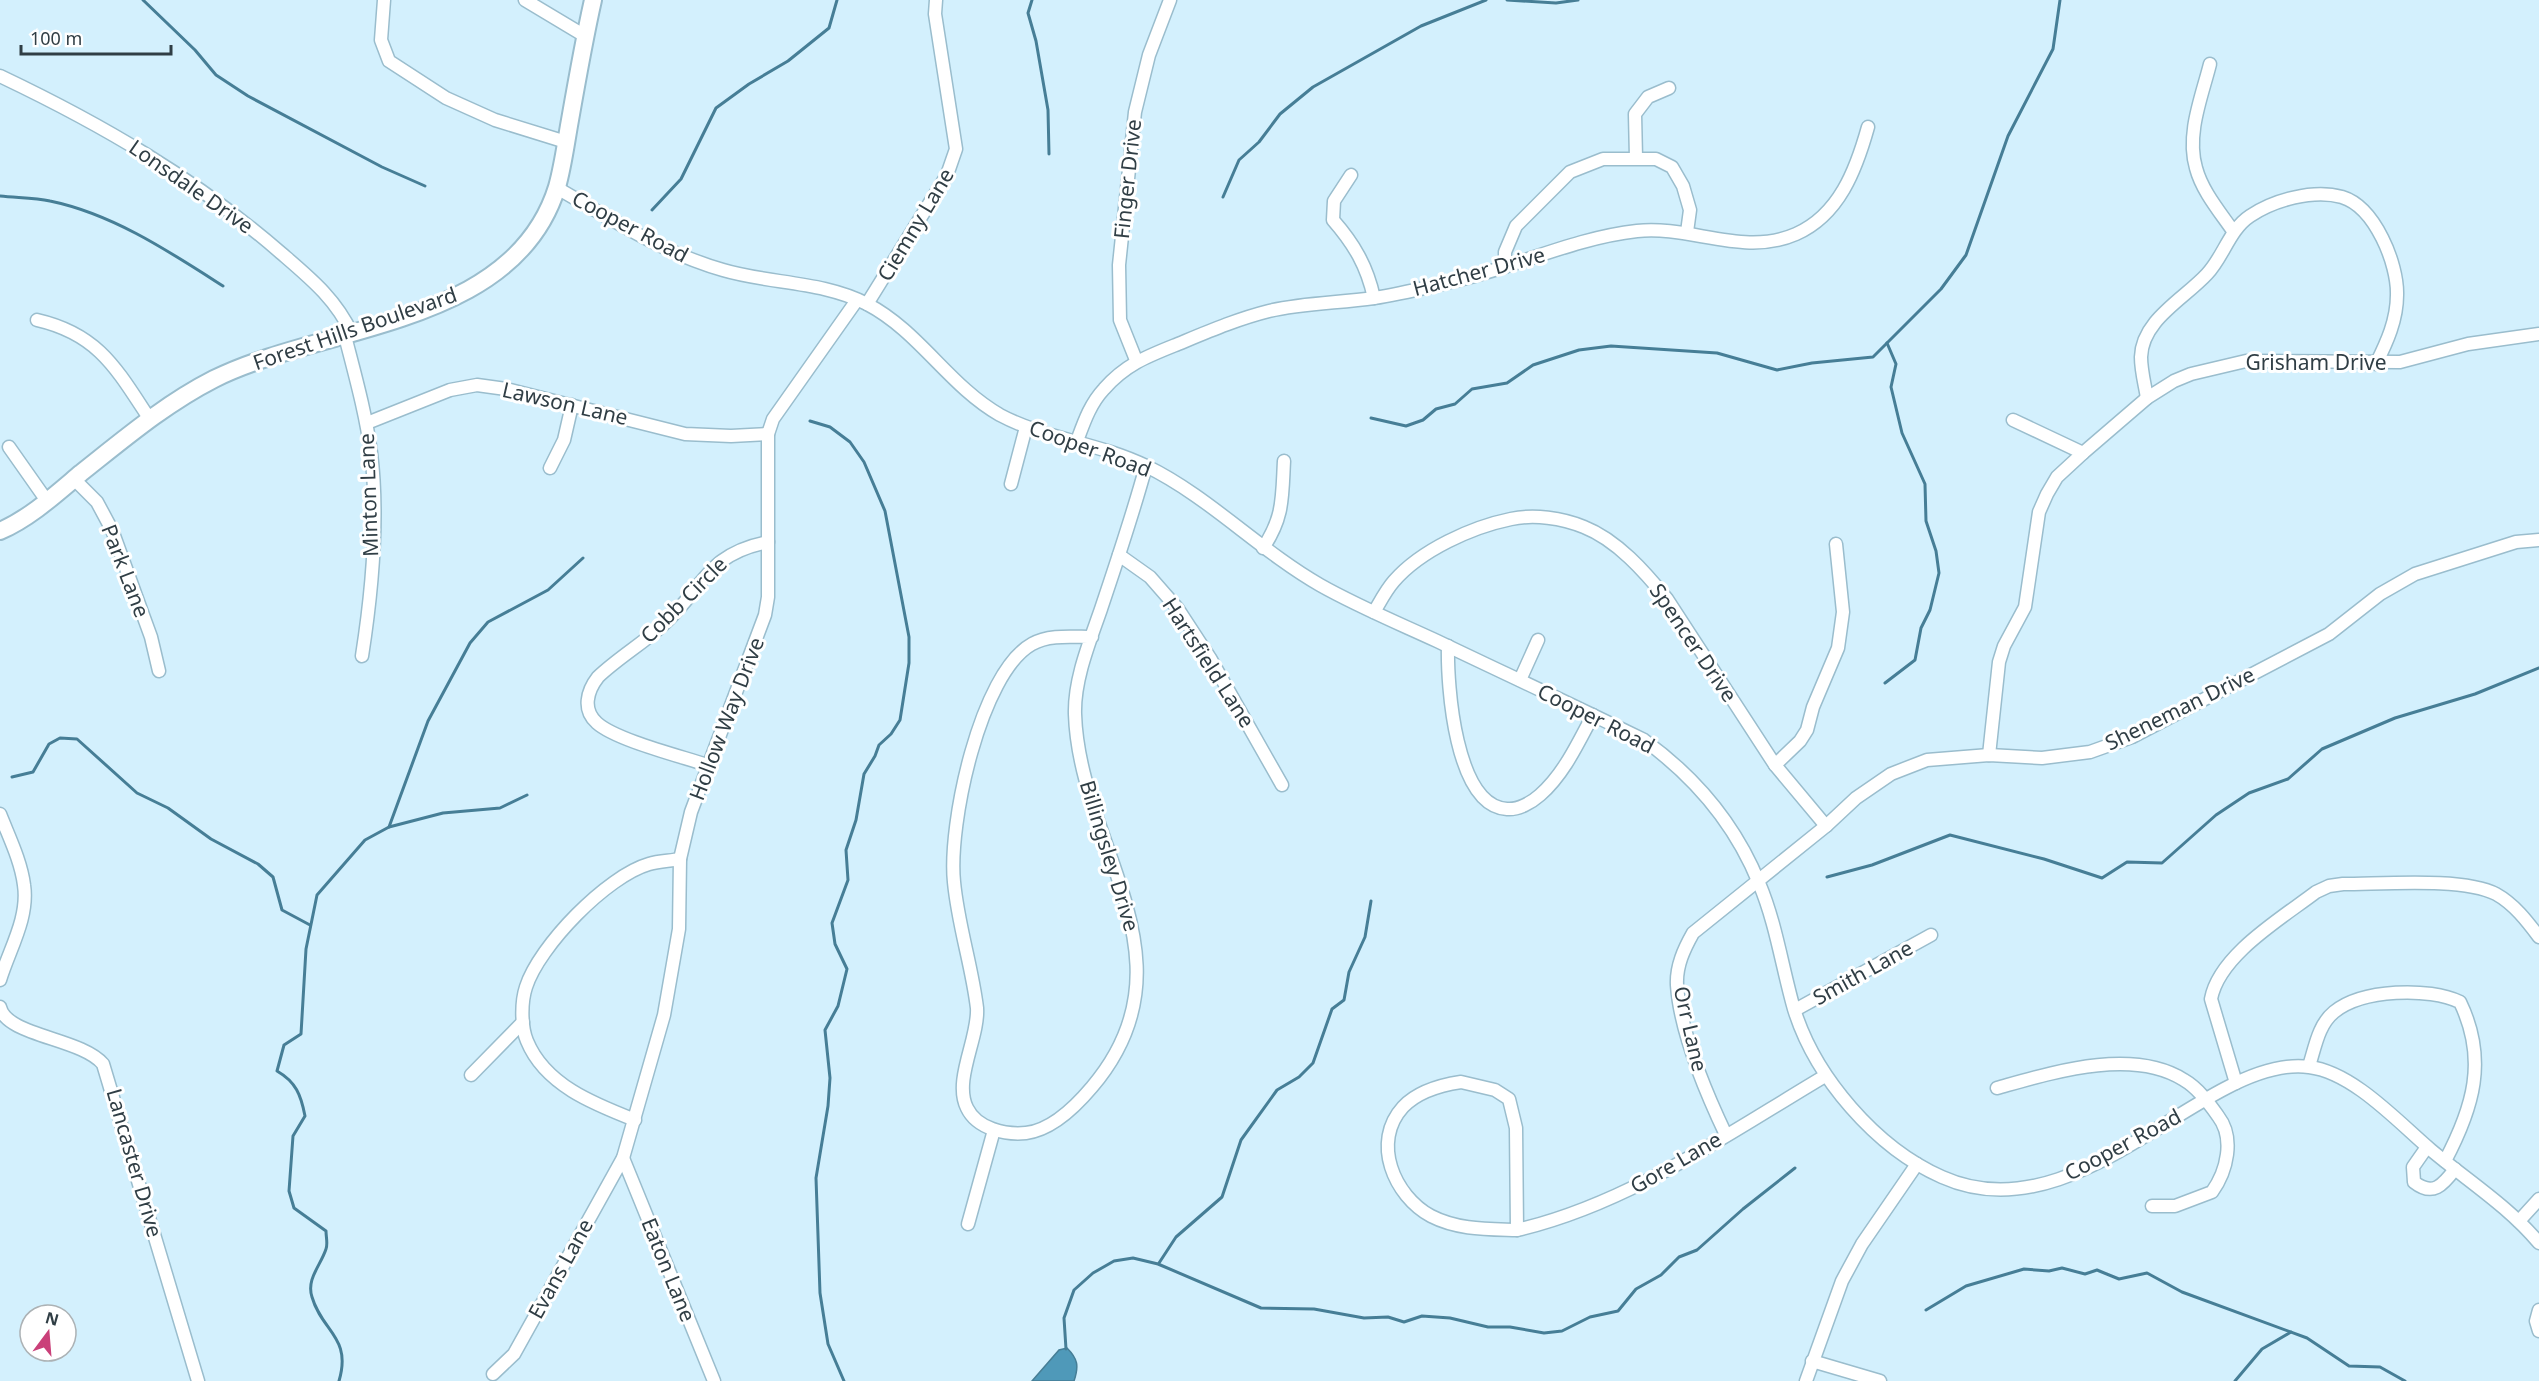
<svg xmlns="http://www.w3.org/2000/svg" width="2539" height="1381" viewBox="0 0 2539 1381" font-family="'Noto Sans',sans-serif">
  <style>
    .water { fill: #4f99b9; stroke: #467e96; stroke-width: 1.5 }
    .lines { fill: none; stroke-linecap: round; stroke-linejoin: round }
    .stream { stroke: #467e96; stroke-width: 3 }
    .minor-casing { stroke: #9abdcd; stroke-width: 15 }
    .major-casing { stroke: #9abdcd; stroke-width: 20 }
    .minor { stroke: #fff; stroke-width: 12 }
    .major { stroke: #fff; stroke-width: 16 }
    .labels { text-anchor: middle; stroke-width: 6; stroke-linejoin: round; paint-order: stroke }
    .street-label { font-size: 21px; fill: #303e45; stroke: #fff }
  </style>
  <rect width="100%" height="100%" fill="#d3f0fd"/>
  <path class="water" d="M1067,1348c11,11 12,18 7,33h-42l27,-31z"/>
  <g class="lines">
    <g class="stream">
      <polyline points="143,0 195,50 216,75 248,96 382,167 425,186"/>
      <polyline points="1032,0 1028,13 1036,41 1048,110 1049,154"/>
      <polyline points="1507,0 1556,3 1578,0"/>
      <path d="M0,196c16,2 34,1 50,5 63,13 120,51 173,85"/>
      <polyline points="1223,197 1239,160 1259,142 1280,114 1313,87 1421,26 1486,0"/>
      <polyline points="652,210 681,179 716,108 749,84 788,61 829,28 837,0"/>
      <polyline points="1371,418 1406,426 1423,420 1436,409 1455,404 1472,389 1507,383 1533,365 1579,350 1611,346 1717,353 1777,370 1812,363 1873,357 1941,289 1966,255 2008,136 2053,49 2060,0"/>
      <polyline points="810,421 830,427 850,442 864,462 885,511 909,637 909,663 900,720 891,734 879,745 875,756 864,774 856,820 846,850 848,880 832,923 835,944 847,969 838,1006 825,1030 830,1078 828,1106 816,1178 820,1293 828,1344 844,1381"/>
      <polyline points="1885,683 1915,660 1921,628 1930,610 1939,573 1936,551 1926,521 1925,484 1902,433 1891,387 1896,364 1887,343"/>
      <polyline points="12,777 33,772 49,744 60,738 77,739 137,793 168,808 211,839 258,864 273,877 282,910 310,925"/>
      <polyline points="389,827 443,813 500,808 527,795"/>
      <polyline points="1827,877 1872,865 1950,835 2044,859 2102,878 2127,862 2162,863 2216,815 2249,793 2288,779 2322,749 2395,718 2475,694 2539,668"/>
      <polyline points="1159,1263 1176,1237 1222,1197 1241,1140 1277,1090 1299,1077 1313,1063 1332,1009 1344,1000 1349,972 1365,937 1371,901"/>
      <polyline points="1926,1310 1966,1286 2024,1269 2049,1271 2062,1268 2085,1274 2097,1270 2119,1279 2147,1273 2182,1292 2307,1338 2349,1366 2380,1367 2405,1381"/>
      <polyline points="1066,1349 1064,1318 1074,1290 1093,1273 1114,1261 1133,1258 1158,1264 1261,1308 1314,1309 1364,1318 1388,1317 1404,1322 1422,1316 1450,1318 1488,1327 1510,1327 1544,1333 1562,1331 1590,1317 1618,1311 1636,1289 1661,1275 1679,1257 1697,1250 1743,1209 1795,1168"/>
      <path d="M339,1381c13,-44 -17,-49 -27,-84 -6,-18 9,-32 14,-48 2,-5 0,-12 0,-18l-32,-23 -5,-17 4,-55 12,-20c-4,-21 -9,-34 -28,-45l7,-26 17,-11 5,-85 11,-54 48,-55 24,-13 39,-106 42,-78 18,-21 60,-32 35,-32"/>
      <polyline points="2235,1381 2262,1349 2291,1332"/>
    </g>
    <g class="minor-casing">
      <g id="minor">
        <polyline points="384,0 381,40 389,61 446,98 495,120 566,142"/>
        <polyline points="525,0 585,36"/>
        <path d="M2210,64c-8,32 -24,70 -14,104 6,23 24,44 37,63"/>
        <path d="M0,76c101,48 196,103 281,177 29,25 55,46 71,81"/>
        <polyline points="1636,158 1635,114 1648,97 1669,88"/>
        <path d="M1351,175l-17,26 -1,19c21,24 34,46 41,78"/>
        <path d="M557,188c54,31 106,65 166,82 47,14 100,11 144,34 52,27 82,82 133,111 45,24 99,28 146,51 62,30 113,84 174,119 37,21 78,38 117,56 69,33 138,65 207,99 51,37 91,84 115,143 17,40 23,84 35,126 21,68 82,139 148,168 102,46 199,-45 284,-89 25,-13 55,-25 83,-21 44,5 90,56 122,83 37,31 77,56 108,93"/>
        <polyline points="1505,267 1505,252 1516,226 1570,172 1603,159 1656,159 1672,167 1683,186 1690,210 1687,232"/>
        <polyline points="867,304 947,175 956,149 935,14 936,0"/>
        <path d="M37,320c61,14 79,48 112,98"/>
        <path d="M345,336c10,39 21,78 26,117 8,64 1,139 -9,203"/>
        <polyline points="1136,360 1120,320 1119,265 1135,112 1149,55 1170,0"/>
        <path d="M2147,398c-2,-13 -6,-27 -6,-41 1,-37 43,-58 66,-83 17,-18 22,-44 43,-58 24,-16 63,-27 92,-19 33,10 56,67 55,98 0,25 -10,47 -21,69"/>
        <polyline points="2013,420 2083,453"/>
        <polyline points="367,423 450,390 477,385 506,389 685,434 731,436 768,434"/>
        <path d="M1077,441c7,-19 13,-37 27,-52 22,-25 44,-33 74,-45 29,-12 59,-25 91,-33 34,-8 70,-8 105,-13 27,-4 54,-11 81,-17 61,-14 119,-43 182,-50 53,-6 107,26 159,3 43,-19 60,-64 72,-107"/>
        <polyline points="9,447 47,501"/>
        <polyline points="550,468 564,440 572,405"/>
        <polyline points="74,479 97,502 112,530 151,637 159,671"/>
        <polyline points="1011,484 1026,427"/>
        <path d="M1263,548c21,-31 19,-51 21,-87"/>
        <polyline points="1119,555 1150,577 1178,609 1210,658 1282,785"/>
        <path d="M1374,612c6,-10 12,-22 20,-31 27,-31 78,-54 117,-62 23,-5 51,-1 73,8 33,13 61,45 83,72l108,166 51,61"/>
        <path d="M1092,637c-19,0 -43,-3 -60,7 -52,29 -84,181 -78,238 4,43 18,84 23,126 2,30 -24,72 -10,100 10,21 39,27 59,25 26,-3 50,-27 66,-46 108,-127 -13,-241 -17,-373 -1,-35 15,-73 26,-105 16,-48 32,-95 45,-143"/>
        <path d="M1448,646c-1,39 7,160 59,163 11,1 24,-6 33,-14 24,-21 38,-52 53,-80"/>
        <polyline points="1520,680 1538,640"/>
        <polyline points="1989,755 1999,662 2004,646 2025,607 2039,512 2047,494 2057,477 2083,453 2147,398 2174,381 2191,374 2246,361 2400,362 2468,344 2539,334"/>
        <path d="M707,765c-27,-9 -91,-25 -110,-42 -15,-13 -10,-32 1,-46 20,-19 44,-33 65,-52 41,-37 43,-71 105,-83"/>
        <polyline points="1775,765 1800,741 1807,730 1813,707 1838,648 1843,612 1836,544"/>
        <path d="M0,814c9,23 21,47 24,71 5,33 -15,65 -24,95"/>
        <path d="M0,1007c6,29 81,31 103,57l95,317"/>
        <polyline points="1795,1010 1931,935"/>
        <path d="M2309,1066c6,-18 9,-41 25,-54 28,-23 95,-25 126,-10 28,58 13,106 -15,159"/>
        <polyline points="471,1075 523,1022"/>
        <path d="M1461,1082l34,8 14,9 7,29 1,102c-29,-1 -59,0 -86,-14 -37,-20 -60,-74 -28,-109 15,-16 38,-22 58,-25z"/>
        <path d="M2236,1083l-25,-84c8,-44 71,-81 105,-107l13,-6 14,-2c39,0 121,-7 153,10 18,10 31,27 43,43"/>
        <path d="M1997,1088c54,-15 135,-41 187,-8 14,8 25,23 34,36 17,22 9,55 -6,76l-37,14h-23"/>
        <path d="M635,1120c-41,-16 -90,-35 -108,-79 -6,-14 -6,-39 -1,-54 13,-41 81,-111 123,-123 10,-3 21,-3 31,-5"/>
        <path d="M1726,1135c-20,-42 -46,-104 -49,-150 -1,-19 7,-36 16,-52l133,-107 30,-28 35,-24 36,-14 62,-5 53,3 48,-6 42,-15 197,-103 51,-40 35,-20 101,-32 23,-2"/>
        <path d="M2427,1147l-14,20 1,15c19,15 29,3 41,-13"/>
        <polyline points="623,1158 714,1381"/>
        <polyline points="2519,1221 2539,1199"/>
        <polyline points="968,1224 994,1130"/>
        <path d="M1517,1230c112,-26 210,-96 308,-154"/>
        <polyline points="2539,1310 2536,1321 2539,1331"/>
        <polyline points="1812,1361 1880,1381"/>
        <polyline points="493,1374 514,1354 623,1158 664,1015 679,929 680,859 691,812 765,615 768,597 768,434 773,419 857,300"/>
        <polyline points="1806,1381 1842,1281 1862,1244 1917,1164"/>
      </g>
    </g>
    <g class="major-casing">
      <path id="major" d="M0,531c30,-13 56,-37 81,-58 43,-34 84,-69 133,-94 110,-55 300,-52 343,-192 6,-21 9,-45 13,-67 7,-40 14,-80 23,-120"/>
    </g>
    <use href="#minor" class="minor"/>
    <use href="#major" class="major"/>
  </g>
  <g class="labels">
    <g class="street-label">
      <text transform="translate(1128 179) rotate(-84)" y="7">Finger Drive</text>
      <text transform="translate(191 187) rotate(35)" y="7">Lonsdale Drive</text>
      <text transform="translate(916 225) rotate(-59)" y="7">Ciemny Lane</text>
      <text transform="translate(630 227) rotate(28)" y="7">Cooper Road</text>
      <text transform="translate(1479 272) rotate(-15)" y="7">Hatcher Drive</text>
      <text transform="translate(355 329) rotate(-19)" y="7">Forest Hills Boulevard</text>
      <text x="2316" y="370">Grisham Drive</text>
      <text transform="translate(565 404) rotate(13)" y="7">Lawson Lane</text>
      <text transform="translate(1090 449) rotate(20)" y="7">Cooper Road</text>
      <text transform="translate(369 495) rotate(-92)" y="7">Minton Lane</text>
      <text transform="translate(125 571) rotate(69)" y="7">Park Lane</text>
      <text transform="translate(684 600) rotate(-45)" y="7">Cobb Circle</text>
      <text transform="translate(1693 643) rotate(56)" y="7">Spencer Drive</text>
      <text transform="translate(1208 663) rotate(57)" y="7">Hartsfield Lane</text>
      <text transform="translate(2180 709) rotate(-26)" y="7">Sheneman Drive</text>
      <text transform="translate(727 719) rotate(-69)" y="7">Hollow Way Drive</text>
      <text transform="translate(1596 719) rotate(27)" y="7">Cooper Road</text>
      <text transform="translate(1109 856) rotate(73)" y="7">Billingsley Drive</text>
      <text transform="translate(1863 973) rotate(-29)" y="7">Smith Lane</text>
      <text transform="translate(1690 1029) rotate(77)" y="7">Orr Lane</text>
      <text transform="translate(2123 1145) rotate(-28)" y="7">Cooper Road</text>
      <text transform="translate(134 1163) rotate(74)" y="7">Lancaster Drive</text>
      <text transform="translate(1676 1163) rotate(-30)" y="7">Gore Lane</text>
      <text transform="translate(561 1269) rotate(-61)" y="7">Evans Lane</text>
      <text transform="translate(668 1270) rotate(68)" y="7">Eaton Lane</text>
    </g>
  </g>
  <g transform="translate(48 1333) rotate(16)"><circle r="28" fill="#ffffff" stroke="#acb2b5" stroke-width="1.5"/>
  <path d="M0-4.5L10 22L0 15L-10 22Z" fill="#ca4079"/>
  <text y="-9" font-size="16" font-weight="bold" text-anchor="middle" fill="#303e45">N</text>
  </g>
  <path d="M21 45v9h150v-9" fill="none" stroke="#303e45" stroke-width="3"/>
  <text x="30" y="45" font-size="18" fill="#303e45" stroke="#ffffff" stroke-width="4.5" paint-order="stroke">100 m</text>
</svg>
